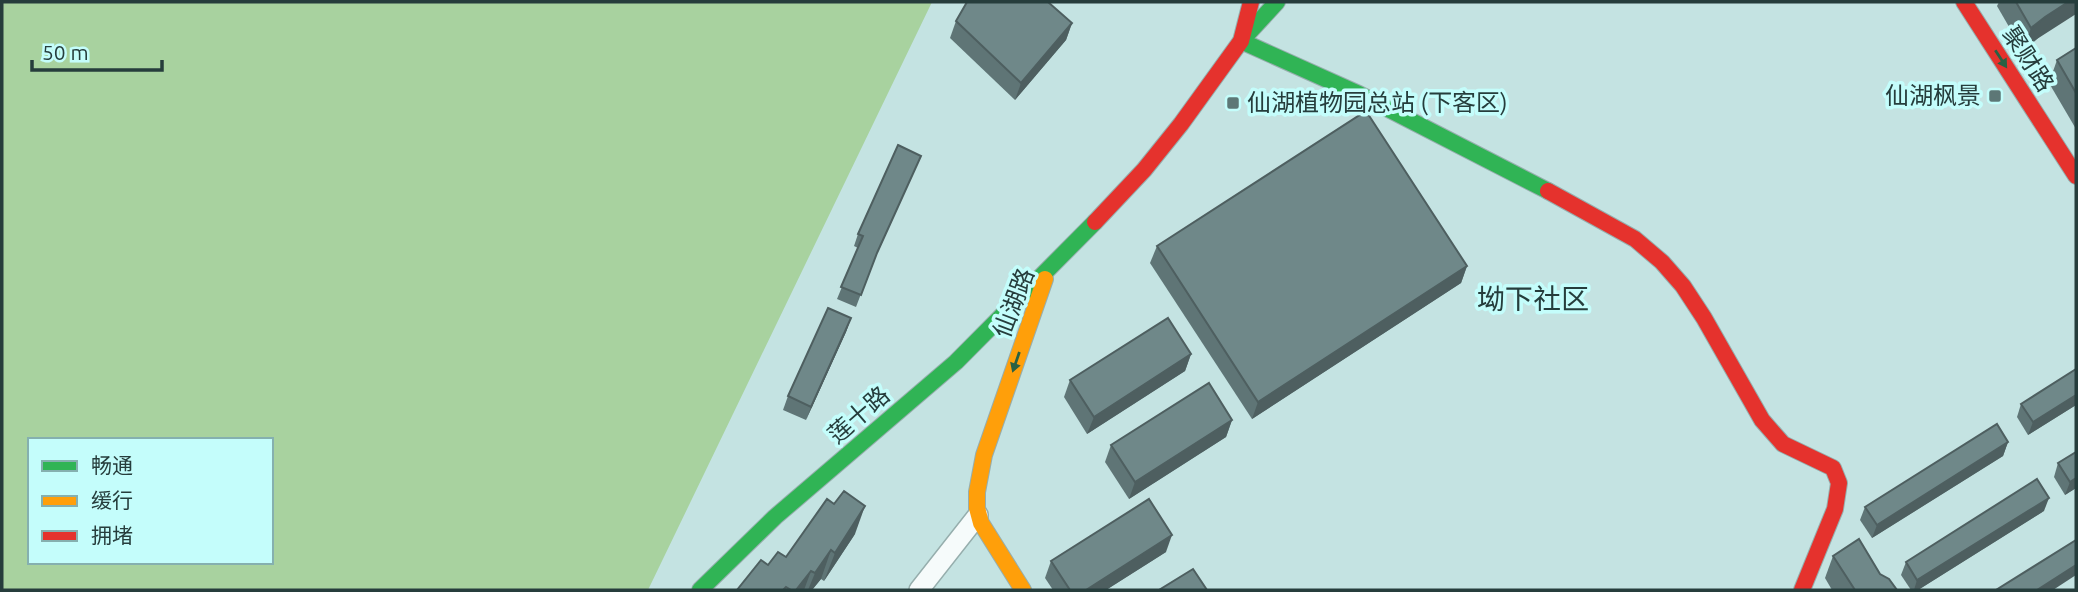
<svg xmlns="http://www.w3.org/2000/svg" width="2078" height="592" viewBox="0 0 2078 592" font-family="Ubuntu,'Noto Sans SC',sans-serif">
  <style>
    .forest { fill: #a8d29f; fill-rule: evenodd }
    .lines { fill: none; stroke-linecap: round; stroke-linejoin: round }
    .street-casing { stroke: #96aead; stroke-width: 22 }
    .fast-casing { stroke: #96aead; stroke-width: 18 }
    .slow-casing { stroke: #96aead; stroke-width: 18 }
    .jam-casing { stroke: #96aead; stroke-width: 18 }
    .street { stroke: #f6fbfb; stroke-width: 19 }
    .fast { stroke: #30b455; stroke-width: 16 }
    .slow { stroke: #ff9f0a; stroke-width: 16 }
    .jam { stroke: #e5322d; stroke-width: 16 }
    .wall { fill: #5f7576 }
    .shaded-wall { fill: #4e5f60 }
    .building { fill: #6f8889; stroke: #4e5f60; stroke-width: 2 }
    .oneway { fill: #296144 }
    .poi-dot { fill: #5d7776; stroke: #c4fdfb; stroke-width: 2.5 }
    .labels { text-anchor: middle; stroke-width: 7; stroke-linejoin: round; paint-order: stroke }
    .street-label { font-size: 24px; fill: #263d3c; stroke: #c4fdfb }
    .poi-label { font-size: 24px; fill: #263d3c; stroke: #c4fdfb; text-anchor: end }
    .quarter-label { font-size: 28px; fill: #263d3c; stroke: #c4fdfb }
  </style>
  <rect width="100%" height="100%" fill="#c4e3e2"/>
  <path class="forest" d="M2,2h930l-284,588h-646zM30,440h241v122h-241z"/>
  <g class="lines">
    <g class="street-casing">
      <polyline id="street" points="919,590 978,515"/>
    </g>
    <g class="fast-casing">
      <g id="fast">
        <polyline points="1277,2 1241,41 1359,94 1548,191"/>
        <polyline points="700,590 775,517 956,362 1095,222"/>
      </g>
    </g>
    <g class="slow-casing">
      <polyline id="slow" points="1023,590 981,523 977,508 977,492 984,455 1045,279"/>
    </g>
    <g class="jam-casing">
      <g id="jam">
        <polyline points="1964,2 2076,176"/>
        <polyline points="1548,191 1635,239 1662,262 1683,286 1704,318 1762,420 1783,444 1833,468 1839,483 1835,509 1802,590"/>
        <polyline points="1095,222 1144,170 1181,124 1241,41 1251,2"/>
      </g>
    </g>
    <use href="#street" class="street"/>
    <use href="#fast" class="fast"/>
    <use href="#slow" class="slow"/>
    <use href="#jam" class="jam"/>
  </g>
  <g class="wall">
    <polygon points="1999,2 2076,2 2037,39 2023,51 1997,6"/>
    <polygon points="956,21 1072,23 1066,40 1015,100 950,38"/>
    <polygon points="2076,48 2076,129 2049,83 2057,60"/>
    <polygon points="921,156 872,265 856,307 837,299 858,248 854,246 858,234"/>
    <polygon points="1157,246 1467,266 1461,283 1252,419 1150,263"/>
    <polygon points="851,318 846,332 806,420 783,410 788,396"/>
    <polygon points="1191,354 1185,371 1087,434 1064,397 1070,380"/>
    <polygon points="2076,369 2076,405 2028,435 2017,417 2021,404"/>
    <polygon points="1232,420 1226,437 1129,499 1105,462 1111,445"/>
    <polygon points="2008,442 2003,456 1872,538 1860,520 1865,507"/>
    <polygon points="2058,463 2076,488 2065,495 2054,477"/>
    <polygon points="2044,511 1918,590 1911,590 1901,575 1906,562"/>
    <polygon points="855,534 824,581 821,579 812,590 737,590 768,565"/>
    <polygon points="1166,552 1106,590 1053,590 1045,578 1051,561"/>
    <polygon points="1833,556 1880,574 1897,590 1832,590 1825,578"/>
  </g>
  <g class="shaded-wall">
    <polygon points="2068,2 2076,2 2076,14 2037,39 2023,51 2031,28 2045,17"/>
    <polygon points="1072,23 1066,40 1015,100 1021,83"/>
    <polygon points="1467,266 1461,283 1252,419 1258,402"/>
    <polygon points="851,318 846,332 806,420 811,407"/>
    <polygon points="1191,354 1185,371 1087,434 1094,417"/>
    <polygon points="2076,395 2076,405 2028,435 2033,422"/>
    <polygon points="1232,420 1226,437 1129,499 1135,482"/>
    <polygon points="2008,442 2003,456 1872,538 1877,525"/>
    <polygon points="2076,478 2076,488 2065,495 2070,482"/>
    <polygon points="2049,498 2044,511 1918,590 1914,590 1917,580"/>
    <polygon points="865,506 855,534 824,581 835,553"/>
    <polygon points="1172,535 1166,552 1106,590 1086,590"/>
    <polygon points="831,550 821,579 812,590 808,590 815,573"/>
    <polygon points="2076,565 2076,575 2053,590 2037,590"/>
    <polygon points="811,571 804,590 796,590"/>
  </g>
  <g class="building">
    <polygon points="967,2 1048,2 1072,23 1021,83 956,21"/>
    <polygon points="2016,2 2068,2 2045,17 2031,28"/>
    <polygon points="2076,48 2076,93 2057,60"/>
    <polygon points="1366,111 1467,266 1258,402 1157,246"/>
    <polygon points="898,145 921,156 877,253 861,295 841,287 863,236 858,234"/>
    <polygon points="828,308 851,318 811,407 788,396"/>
    <polygon points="1168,318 1191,354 1094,417 1070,380"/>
    <polygon points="2076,369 2076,395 2033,422 2021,404"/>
    <polygon points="1209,383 1232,420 1135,482 1111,445"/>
    <polygon points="1997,424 2008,442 1877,525 1865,507"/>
    <polygon points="2076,452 2076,478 2070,482 2058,463"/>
    <polygon points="2037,479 2049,498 1917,580 1906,562"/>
    <polygon points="844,491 865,506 835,553 831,550 815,573 811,571 796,590 791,590 786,587 783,590 737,590 761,560 768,565 778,552 786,557 827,499 834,504"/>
    <polygon points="1149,499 1172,535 1086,590 1070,590 1051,561"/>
    <polygon points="1859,539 1880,574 1889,579 1897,590 1855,590 1833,556"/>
    <polygon points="2076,540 2076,565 2037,590 1996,590"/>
    <polygon points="1193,569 1207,590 1159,590"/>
  </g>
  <defs><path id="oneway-solid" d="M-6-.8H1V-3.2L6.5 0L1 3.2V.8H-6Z" transform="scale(1.75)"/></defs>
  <g class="oneway">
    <use href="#oneway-solid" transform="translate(2001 59) rotate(57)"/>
    <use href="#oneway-solid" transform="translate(1016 362) rotate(109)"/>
  </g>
  <g class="poi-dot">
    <rect x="1988" y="89" width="14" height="14" rx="3.5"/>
    <rect x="1226" y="96" width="14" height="14" rx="3.5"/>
  </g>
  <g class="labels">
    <g class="street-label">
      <text transform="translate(2028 59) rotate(57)" y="8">聚财路</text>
      <text transform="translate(1014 303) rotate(-69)" y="8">仙湖路</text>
      <text transform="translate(859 415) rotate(-41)" y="8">莲十路</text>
    </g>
    <g class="poi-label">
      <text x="1981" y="104">仙湖枫景</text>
      <text x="1247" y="111" text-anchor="start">仙湖植物园总站 (下客区)</text>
    </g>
    <g class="quarter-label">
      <text x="1533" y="309">坳下社区</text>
    </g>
  </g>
  <rect width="2078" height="592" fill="none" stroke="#263d3c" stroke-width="7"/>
  <rect x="28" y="438" width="245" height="126" fill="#c4fdfb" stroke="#85b0af" stroke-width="2"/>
  <rect x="42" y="461" width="35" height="10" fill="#30b455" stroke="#85b0af" stroke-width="2"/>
  <text x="91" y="473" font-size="21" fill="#263d3c">畅通</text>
  <rect x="42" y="496" width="35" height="10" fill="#ff9f0a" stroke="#85b0af" stroke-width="2"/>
  <text x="91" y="508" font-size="21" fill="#263d3c">缓行</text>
  <rect x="42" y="531" width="35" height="10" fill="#e5322d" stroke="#85b0af" stroke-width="2"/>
  <text x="91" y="543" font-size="21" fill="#263d3c">拥堵</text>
  <path d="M32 60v10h130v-10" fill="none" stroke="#263d3c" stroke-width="3.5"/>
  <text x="42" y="60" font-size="21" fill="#263d3c" stroke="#c4fdfb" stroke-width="5" paint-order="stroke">50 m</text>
</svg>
